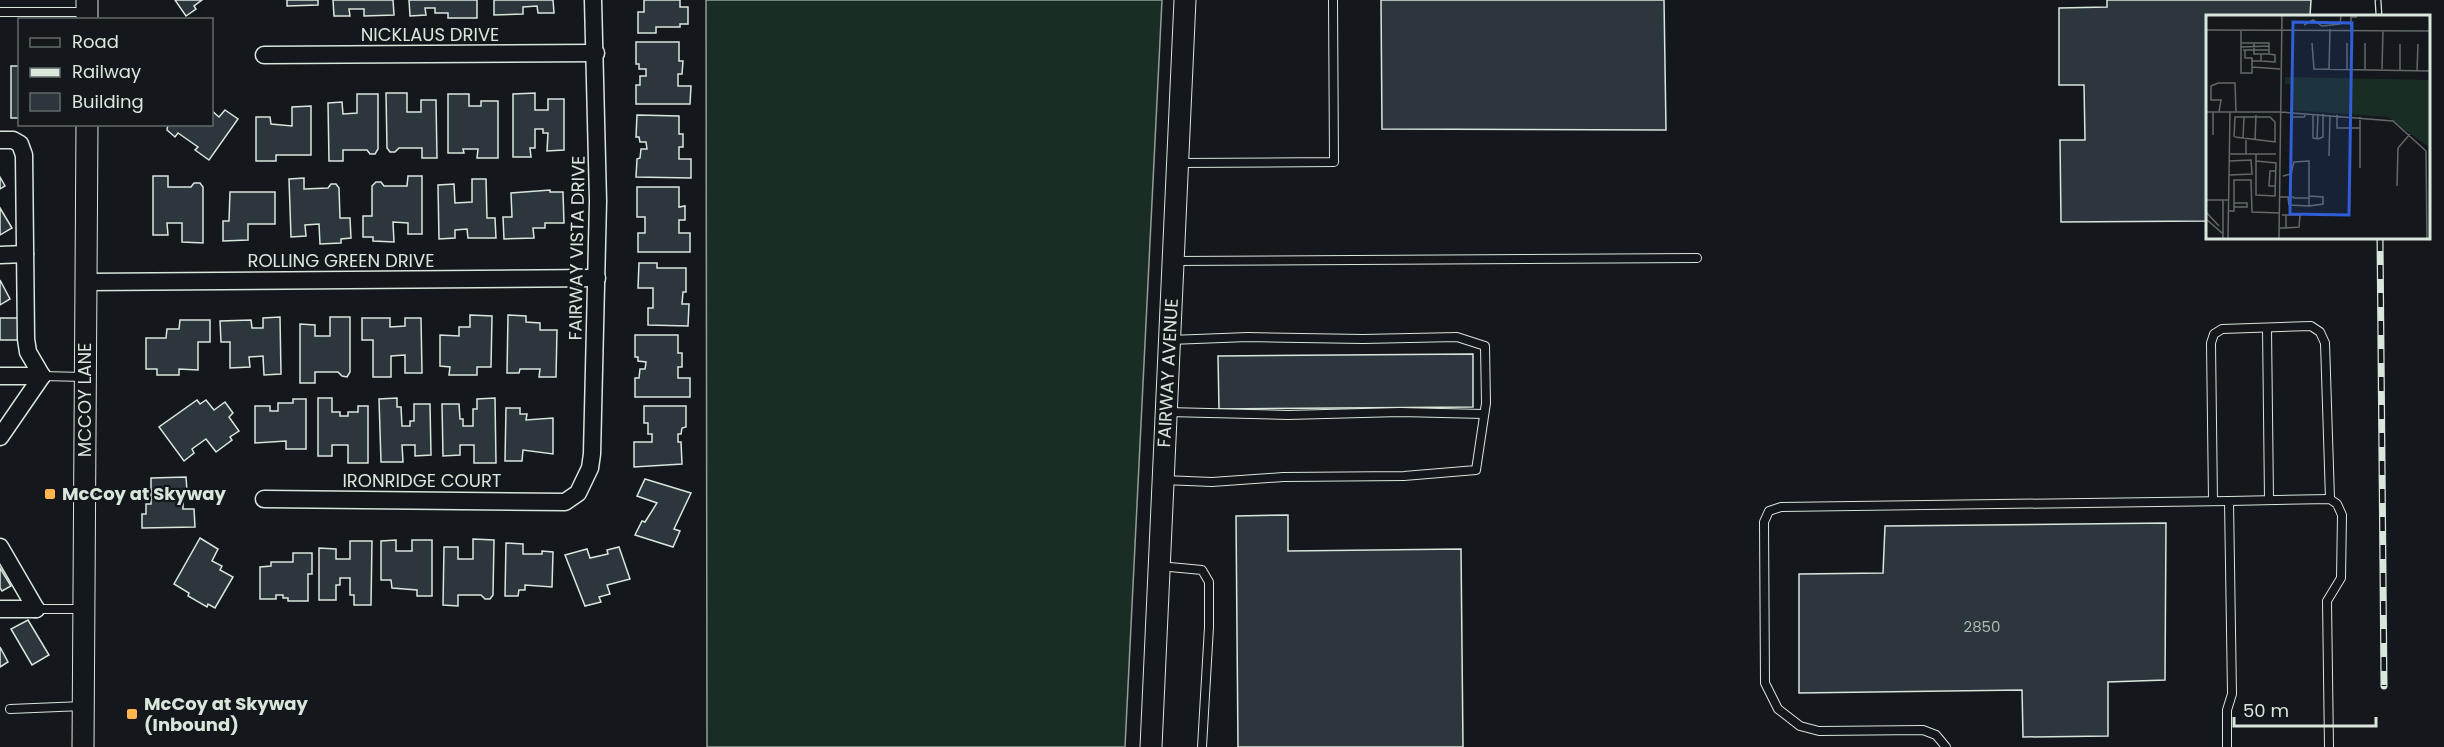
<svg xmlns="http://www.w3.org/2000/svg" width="2444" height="747" viewBox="0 0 2444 747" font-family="Poppins,sans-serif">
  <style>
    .grass { fill: #1a2d24; stroke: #939e99; stroke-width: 1.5 }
    .building { fill: #2c363c; stroke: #d8e6dc; stroke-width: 1.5 }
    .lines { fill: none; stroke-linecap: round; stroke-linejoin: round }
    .service-casing { stroke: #d8e6dc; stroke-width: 10 }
    .minor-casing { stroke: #d8e6dc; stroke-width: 19 }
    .tertiary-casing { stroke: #d8e6dc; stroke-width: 23 }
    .service { stroke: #14181c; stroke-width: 8 }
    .minor { stroke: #14181c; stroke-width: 16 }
    .tertiary { stroke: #14181c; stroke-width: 21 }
    .rail-casing { stroke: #d8e6dc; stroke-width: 7 }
    .rail { stroke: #14181c; stroke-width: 4.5; stroke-dasharray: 14; stroke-linecap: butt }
    .poi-dot { fill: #ffb74d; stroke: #14181c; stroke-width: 2 }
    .labels { text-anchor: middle; stroke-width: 4.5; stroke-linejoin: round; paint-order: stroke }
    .number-label { font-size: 15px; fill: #adbab4 }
    .street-label { font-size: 18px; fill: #d8e6dc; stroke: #14181c }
    .poi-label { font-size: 18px; font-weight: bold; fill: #d8e6dc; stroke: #14181c; text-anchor: start }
    .inset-road { fill: none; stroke: #626a69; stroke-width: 1.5 }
    .view { fill: #305dd8; fill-opacity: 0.15; stroke: #305dd8; stroke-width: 3 }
    .inset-edge { fill: none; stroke: #d8e6dc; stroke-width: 3 }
  </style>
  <rect width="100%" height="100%" fill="#14181c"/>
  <polygon class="grass" points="706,0 1162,0 1125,747 707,747"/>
  <g class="building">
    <polygon points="175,0 202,0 194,6 196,9 186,16"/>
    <polygon points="287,0 318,0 318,5 287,6"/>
    <polygon points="333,0 393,0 394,15 364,16 364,9 349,9 350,16 334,16"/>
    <polygon points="409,0 477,0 477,18 448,18 448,13 435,13 435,8 425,8 426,15 410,16"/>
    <polygon points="494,0 553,0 554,13 538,13 537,6 523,7 523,14 494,15"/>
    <polygon points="644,0 680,0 680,7 688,7 688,24 680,24 680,27 656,27 656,33 638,33 638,12 644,12"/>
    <polygon points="1381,0 1664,0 1666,130 1382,129"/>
    <polygon points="2107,0 2311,0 2310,16 2207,16 2207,221 2061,222 2060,140 2085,140 2084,85 2059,85 2059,8 2107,7"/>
    <polygon points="636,42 679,42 679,61 683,61 682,74 678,74 678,86 691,86 690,104 636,104 636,85 640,85 640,76 646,76 646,69 639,69 639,64 636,64"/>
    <rect x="11" y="66" width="9" height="52"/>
    <polygon points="386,93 407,93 407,112 421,112 421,100 436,100 437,158 422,158 422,148 399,148 395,152 390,152 387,148"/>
    <polygon points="535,93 535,110 548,110 548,99 564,99 564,150 547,151 548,133 543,133 543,129 535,129 535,148 530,148 531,157 513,157 513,94"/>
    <polygon points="357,94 378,94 378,149 375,154 370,154 367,150 343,150 343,161 329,161 328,103 342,102 343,114 357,113"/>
    <polygon points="448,94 469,94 469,106 481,106 481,101 498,101 498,158 477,158 478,149 463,149 464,153 448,153"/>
    <polygon points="311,106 311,155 276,155 276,161 256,161 256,117 270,117 271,124 292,126 292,107"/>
    <polygon points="225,110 238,119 209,160 195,150 198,147 178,133 175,137 167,130 168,124 212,124 212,111 219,117"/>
    <polygon points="637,115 679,116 679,134 683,134 683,147 679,147 679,159 691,159 691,178 636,177 637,159 640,158 641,149 647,149 646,142 640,142 639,137 636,137"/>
    <polygon points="153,176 168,176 168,187 191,187 194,183 200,183 203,187 203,243 182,242 182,223 167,223 168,235 153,235"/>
    <polygon points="408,176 422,176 422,234 408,234 408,223 393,222 394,242 373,241 373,237 363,237 363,216 372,216 372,186 376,182 381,182 384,186 407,186"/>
    <polygon points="0,177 5,186 0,189"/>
    <polygon points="304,178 304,189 328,188 331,184 336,184 339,188 340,218 350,218 351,238 341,239 341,243 320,244 319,224 305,225 306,236 291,237 289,179"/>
    <polygon points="472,179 486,179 487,218 495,218 496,238 468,238 467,229 455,230 455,238 439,239 438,185 454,184 455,203 472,202"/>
    <polygon points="637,187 679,187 679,207 685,206 685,220 679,220 679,233 690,233 690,252 638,252 638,233 645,233 645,217 637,217"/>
    <polygon points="550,190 550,192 563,192 564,223 545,223 545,228 533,228 534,238 504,239 503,217 512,217 511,193"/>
    <polygon points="230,192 275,192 275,224 248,224 248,240 223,241 223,221 229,221"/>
    <polygon points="0,208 12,228 0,235"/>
    <polygon points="639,263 657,263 657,268 686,268 686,292 683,292 682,304 689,304 688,326 648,325 648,308 653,308 653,288 638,288"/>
    <polygon points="0,280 10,299 0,305"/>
    <polygon points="470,315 492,316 491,367 477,367 477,375 449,375 450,367 440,366 440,335 459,336 459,327 470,327"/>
    <polygon points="508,315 526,316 526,322 540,323 540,330 557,330 556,377 539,377 540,369 520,369 519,373 507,373"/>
    <polygon points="280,317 281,374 264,375 263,356 249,357 250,367 230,368 230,342 221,342 220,321 251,320 252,328 263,328 263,318"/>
    <polygon points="330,317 350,317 350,372 347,377 342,376 338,372 315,372 315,383 300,383 300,324 315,325 315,336 330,336"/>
    <polygon points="0,318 18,318 19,340 0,340"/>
    <polygon points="362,318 390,318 390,327 405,326 405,318 421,318 422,373 405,373 405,355 391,356 391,377 373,377 373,340 362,340"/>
    <polygon points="180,320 210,320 210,342 198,342 198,370 179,369 179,375 157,375 157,369 146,369 146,338 166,338 167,329 179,329"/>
    <polygon points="635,335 678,335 678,353 682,353 682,367 678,367 678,378 690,378 690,397 635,397 635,378 639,378 640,369 645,369 646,362 638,361 638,357 635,357"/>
    <polygon points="1473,354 1473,407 1219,409 1218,356"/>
    <polygon points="318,398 332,398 332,412 340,412 340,416 348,416 348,412 358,412 358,406 368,406 368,463 348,463 348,445 332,445 332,456 318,456"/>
    <polygon points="397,398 397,407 401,407 402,426 410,426 410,421 414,421 414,404 430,404 431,455 415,456 415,445 402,445 403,462 381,462 379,399"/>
    <polygon points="495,398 496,463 474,463 474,445 460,445 460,455 443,456 442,404 459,404 460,419 463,419 463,426 473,426 473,409 477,409 477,399"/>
    <polygon points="293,399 306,399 306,449 286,449 286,441 255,443 255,406 270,406 270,411 278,411 278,403 293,403"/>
    <polygon points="197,400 200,404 206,400 214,410 225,402 233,413 229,417 239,431 230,437 232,440 216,452 206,439 192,449 194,453 184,461 159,427"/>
    <polygon points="644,406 686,406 686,427 682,428 681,434 678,434 678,442 681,442 682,464 634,467 634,442 652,442 652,434 648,434 648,423 644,423"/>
    <polygon points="506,408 520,408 520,414 527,414 526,420 553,418 553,454 523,450 522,461 505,461"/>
    <polygon points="186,477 187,491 183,491 183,509 194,509 195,527 142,528 142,514 146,514 146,504 151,504 151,478"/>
    <polygon points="645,479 691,493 674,529 680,531 673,547 635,535 642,521 645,522 657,503 637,496"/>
    <polygon points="1288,515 1288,551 1461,549 1463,747 1238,747 1236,516"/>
    <polygon points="2166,523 2165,680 2108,682 2108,736 2023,737 2022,690 1799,693 1799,574 1883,573 1885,526"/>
    <polygon points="200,538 218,549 212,561 222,566 220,570 233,577 215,608 208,604 207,607 188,596 189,593 174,584"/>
    <polygon points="473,539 494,540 493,595 490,599 485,599 481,595 458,595 458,606 443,605 444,547 458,547 458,559 473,559"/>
    <polygon points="396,540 396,551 412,551 412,540 432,540 432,596 417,596 417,590 392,588 391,580 381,580 381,541"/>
    <polygon points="350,541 372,541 371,605 354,605 354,595 350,595 350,578 340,578 340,585 336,585 336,600 319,600 319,548 336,549 336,559 350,559"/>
    <polygon points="506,543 523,544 523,554 542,554 542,551 553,552 552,587 525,585 525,590 519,590 518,596 505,596"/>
    <polygon points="619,547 630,579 607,585 610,594 599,597 601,602 585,606 565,555 587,549 590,558 608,554 607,550"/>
    <polygon points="293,553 312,553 312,574 308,574 308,601 288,601 288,598 283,598 283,595 276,595 276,599 260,599 260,567 271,566 271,562 293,562"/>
    <polygon points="0,568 11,586 2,591 0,588"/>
    <polygon points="28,620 49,655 32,665 11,629"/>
    <polygon points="0,647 8,662 0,667"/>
  </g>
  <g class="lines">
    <g class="service-casing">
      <g id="service">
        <polyline points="0,12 87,12"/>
        <polyline points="1179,163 1334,162 1333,0"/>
        <polyline points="1174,261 1697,258"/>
        <polyline points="2267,328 2269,500"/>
        <polyline points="42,376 85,377"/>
        <polyline points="1167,412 1288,415 1400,412 1484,414"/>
        <polyline points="1163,480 1212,482 1283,477 1404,476 1476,470 1486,403 1485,346 1457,337 1363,339 1248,337 1170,340"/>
        <polyline points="2213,501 2211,343 2214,334 2222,329 2311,326 2320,332 2325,343 2330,499"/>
        <polyline points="1159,566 1202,570 1209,582 1209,627 1202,747"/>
        <polyline points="36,609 83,609"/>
        <polyline points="10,709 83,706"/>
        <polyline points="1946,747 1936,735 1923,730 1819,731 1800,726 1778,709 1765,683 1764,522 1769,511 1781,507 2229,501"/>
        <polyline points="2227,747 2227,710 2232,694 2229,501 2330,499 2337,504 2342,515 2341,578 2327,601 2329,747"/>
      </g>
    </g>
    <g class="minor-casing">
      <g id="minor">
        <polyline points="264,55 596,53"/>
        <polyline points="0,140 13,140 20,144 24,155 26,339 28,352 42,376"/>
        <polyline points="0,255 25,254"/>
        <polyline points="86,282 597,278"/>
        <polyline points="0,376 42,376"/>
        <polyline points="0,437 42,376"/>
        <polyline points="264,499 565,502 578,493 590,468 592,454 598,201 593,0"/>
        <polyline points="0,547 36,609"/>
        <polyline points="0,609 36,609"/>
      </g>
    </g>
    <g class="tertiary-casing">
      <g id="tertiary">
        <polyline points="87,20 87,0"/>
        <polyline points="83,747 87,124"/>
        <polyline points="1151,747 1185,0"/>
      </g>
    </g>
    <use href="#service" class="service"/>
    <use href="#minor" class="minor"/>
    <use href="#tertiary" class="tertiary"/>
    <g class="rail-casing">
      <g id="rail">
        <polyline points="2378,0 2379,16"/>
        <polyline points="2380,237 2384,686"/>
      </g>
    </g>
    <use href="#rail" class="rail"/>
  </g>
  <g class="poi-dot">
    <rect x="44" y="488" width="12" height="12" rx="3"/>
    <rect x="126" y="708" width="12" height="12" rx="3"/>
  </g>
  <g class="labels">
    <g class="number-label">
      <text x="1982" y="632">2850</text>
    </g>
    <g class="street-label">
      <text x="430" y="41">NICKLAUS DRIVE</text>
      <text transform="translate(577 248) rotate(-89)" y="6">FAIRWAY VISTA DRIVE</text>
      <text x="341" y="267">ROLLING GREEN DRIVE</text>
      <text transform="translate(1168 373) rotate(-87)" y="6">FAIRWAY AVENUE</text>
      <text transform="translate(85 400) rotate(-90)" y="6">MCCOY LANE</text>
      <text x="422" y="487">IRONRIDGE COURT</text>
    </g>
    <g class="poi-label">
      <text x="62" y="500">McCoy at Skyway</text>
      <text x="144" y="710">McCoy at Skyway<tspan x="144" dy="21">(Inbound)</tspan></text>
    </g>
  </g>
  <g transform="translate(2206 15)">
    <rect width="224" height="224" fill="#14181c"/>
    <path d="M79,62l144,3v67l-41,-30 -97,-7v-26h-6z" fill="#1a2d24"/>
    <path class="inset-road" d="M98,10l9,-5 9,6 18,-2 1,-9M0,15l224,1M35,15v43h11v-15h-7v-8M145,15v-13h6M36,28h12v11h7v7h-9M48,28h15v11h-8M106,28l2,26 116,2M35,32l28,-1M37,35h26M55,46l14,1v-7l-6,-1M46,52l28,2M123,54l1,-40M159,54v-26M176,54l1,-39M141,55v-27M194,55v-26M211,56l1,-27M0,97h75l112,9 33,30 1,87M13,97l2,-12h-10v-14l7,-3h17l1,29M84,97l2,5h12l2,-3M107,99v24l5,1 5,-2v-23M131,100v13h23M7,120v-23M28,122l1,-20h35l5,5v20M29,122l41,5M37,123l1,-21M111,124l1,-25M49,125l1,-25M23,139h17v-16M40,139h30M50,139v41l19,1 1,-33 -20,-2M123,141l1,-41M154,153v-51M23,160l23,-1 -1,-14 -22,1M77,161l8,-2 3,-12 15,-1v37M69,171h-6l1,-15h5M191,171l1,-38 12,-14M74,182h13l1,1h15v8l-20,-1 -1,-8M0,185h22M103,191l14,-2v-7l-14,-1M28,192h13v-4h-13M22,196h6v-31h17l1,32 28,1M0,197l13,14M76,200h20M0,204l16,14M74,213h6v-13M80,213l13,-1 1,-12M17,223v-38M22,223l2,-126M73,223l3,-223"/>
    <path class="view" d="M87,7l59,1 -3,192 -59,-1z"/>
    <rect width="224" height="224" class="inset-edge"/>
  </g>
  <rect x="18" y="18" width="195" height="108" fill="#14181c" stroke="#626a69" stroke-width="1.5"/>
  <rect x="30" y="38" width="30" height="9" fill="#14181c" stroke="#626a69" stroke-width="1.5"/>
  <text x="72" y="48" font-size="18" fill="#d8e6dc">Road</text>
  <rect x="30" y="68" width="30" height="9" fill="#d8e6dc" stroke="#626a69" stroke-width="1.5"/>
  <text x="72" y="78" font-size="18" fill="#d8e6dc">Railway</text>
  <rect x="30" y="93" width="30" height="18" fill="#2c363c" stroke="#626a69" stroke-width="1.5"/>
  <text x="72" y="108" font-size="18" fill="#d8e6dc">Building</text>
  <path d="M2234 717v9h142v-9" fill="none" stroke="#d8e6dc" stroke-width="3"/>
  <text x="2243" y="717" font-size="18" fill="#d8e6dc" stroke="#14181c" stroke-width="4.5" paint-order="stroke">50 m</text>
</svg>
